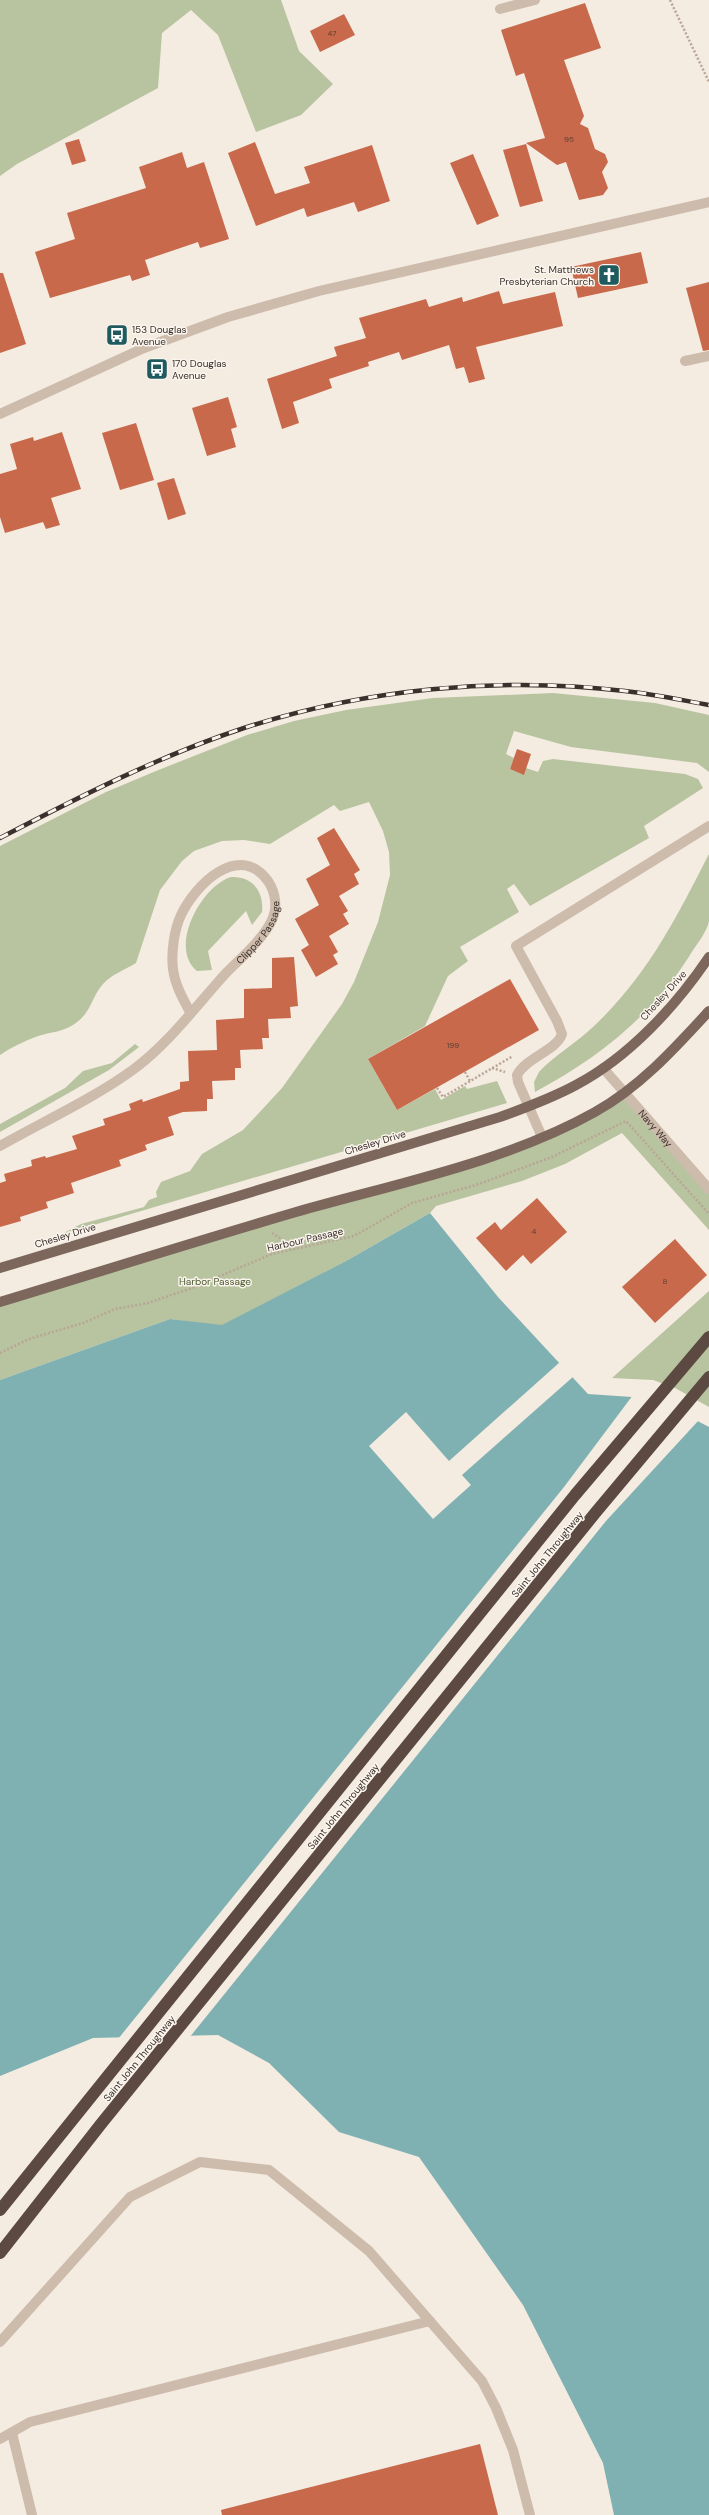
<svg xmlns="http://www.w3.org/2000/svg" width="709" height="2515" viewBox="0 0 709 2515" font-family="'DM Sans',sans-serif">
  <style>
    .green { fill: #b8c4a0 }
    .water { fill: #7fb0b2 }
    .pier { fill: #f4ebe1 }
    .building { fill: #c8694b }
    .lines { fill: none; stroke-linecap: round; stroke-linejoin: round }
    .path { stroke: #b9a596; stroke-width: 2.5; stroke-dasharray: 2 2; stroke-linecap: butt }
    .minor { stroke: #cdbbac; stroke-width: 10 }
    .major { stroke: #7d675c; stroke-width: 10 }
    .highway { stroke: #5c4a42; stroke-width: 12 }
    .rail-casing { stroke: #3b302b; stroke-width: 4.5 }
    .rail { stroke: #fbf5ee; stroke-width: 3; stroke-dasharray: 9; stroke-linecap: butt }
    .labels { text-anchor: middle; stroke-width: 3; stroke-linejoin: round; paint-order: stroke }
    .number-label { font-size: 8px; fill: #5e3e33 }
    .poi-label { font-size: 10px; fill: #3b302b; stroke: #fbf5ee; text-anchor: start }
    .street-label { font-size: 10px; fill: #3b302b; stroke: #fbf5ee }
    .park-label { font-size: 10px; fill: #4a5a2e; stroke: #fbf5ee }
  </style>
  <rect width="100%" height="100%" fill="#f4ebe1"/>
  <g class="green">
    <polygon points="0,0 281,0 299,51 333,84 301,115 256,132 218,35 191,10 162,33 158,88 17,164 0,176"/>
    <path d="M553,693l102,10 54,12v57l-12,-9 -126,-16 -57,-16 -8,23 8,4 -4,11 14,5 2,-6 12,4 5,-11 10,-2 132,15 13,5 5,9 -59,38 5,12 -119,68 -16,-22 -7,5 12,23 -59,35 8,14 -20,15 -23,50 -57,33 29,51 38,-21 6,11 24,-14 2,3 30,-8 10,22 -447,132 21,-11 63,-17 5,-7 8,-3 -1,-5 5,-10 29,-11 12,-17 41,-24 39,-42 60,-84 12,-22 24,-60 12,-47 -1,-23 -6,-21 -14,-29 -29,9 -6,-6 -64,39 -26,-4 -22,1 -28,10 -12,10 -22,29 -24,73c-11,7 -24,11 -33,21 -13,15 -11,29 -30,41 -11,7 -22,7 -35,11 -14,5 -26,11 -38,19v-209l106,-54 50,-21 91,-36 47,-14 52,-11 87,-12z"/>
    <path d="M709,854c0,18 0,50 0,67 -2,11 -13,24 -19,34 -39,62 -92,103 -155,137l-1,-10 5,-10c16,-17 37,-29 54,-45 55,-52 82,-107 116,-173z"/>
    <path d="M231,877c22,-1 33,15 31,35l-10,13 -6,-14 -38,40 4,19 -15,1c-29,-23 4,-85 34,-94z"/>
    <polygon points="135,1044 139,1047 109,1070 0,1132 0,1124 65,1088 83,1071 112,1063"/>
    <polygon points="625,1093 709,1189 709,1230 622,1133 565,1164 522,1181 436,1206 430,1213 346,1261 222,1326 170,1319 0,1380 0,1302 513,1148"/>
    <polygon points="709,1291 709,1407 675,1388 653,1380 612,1378"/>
  </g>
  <polygon class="water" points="430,1213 498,1297 588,1394 632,1397 682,1413 709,1427 709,2515 614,2515 603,2463 523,2305 419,2157 339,2132 269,2063 218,2035 93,2038 0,2076 0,1380 170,1319 222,1325 346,1261"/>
  <g class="pier">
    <polygon points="560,1362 574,1376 462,1475 471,1485 433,1519 369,1446 406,1412 449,1461"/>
    <polygon points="633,1395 683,1411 699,1420 606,1521 189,2038 118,2039 564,1487"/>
  </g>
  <g class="building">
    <polygon points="585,3 601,48 564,60 584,116 580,124 588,128 595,149 605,154 608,162 602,172 608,188 603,195 579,200 566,162 557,165 526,143 545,138 524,73 516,76 501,30"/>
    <polygon points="344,14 355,35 320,52 310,31"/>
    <polygon points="79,139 86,161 72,165 65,143"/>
    <polygon points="255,142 275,194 310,183 304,167 372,145 390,201 358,212 354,202 307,217 304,208 256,226 228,153"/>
    <polygon points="526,144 543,201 520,207 503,150"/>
    <polygon points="182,152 187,168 204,162 229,239 200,248 198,242 145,260 150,275 132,281 130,275 50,298 35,252 75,239 67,213 146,188 139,167"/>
    <polygon points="473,154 499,216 477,225 450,163"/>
    <polygon points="641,252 648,283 578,298 571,267"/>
    <polygon points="0,273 3,273 26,344 0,353"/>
    <polygon points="709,282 709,350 703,351 686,288"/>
    <polygon points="499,291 503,304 555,292 563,326 476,347 485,379 469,383 464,367 456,369 449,345 402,360 399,352 368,362 369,366 329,379 332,388 293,402 299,423 282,429 267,379 337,356 334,347 366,338 359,318 426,299 429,307 462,297 463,302"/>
    <polygon points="228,397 237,427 231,429 236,447 207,456 192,408"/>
    <polygon points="136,423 154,480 120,490 102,433"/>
    <polygon points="62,432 81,489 51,498 60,525 46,529 43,522 5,533 0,517 0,474 17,469 10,444 33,437 34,441"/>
    <polygon points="174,478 186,514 168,520 157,483"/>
    <polygon points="517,749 531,754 524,775 510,769"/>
    <polygon points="334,828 360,870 354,874 359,884 339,896 348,911 343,914 349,924 329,936 338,952 333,955 338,964 316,977 301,950 309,945 295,919 319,905 306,879 330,865 317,838"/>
    <polygon points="294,957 298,1006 290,1007 291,1018 268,1019 269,1038 262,1038 263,1049 240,1050 241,1068 235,1068 235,1080 212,1081 213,1099 207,1099 207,1111 183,1112 168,1117 174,1135 145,1145 147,1150 119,1160 121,1166 71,1183 74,1193 46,1202 48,1208 20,1217 21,1221 0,1227 0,1183 6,1181 4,1174 32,1166 31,1160 45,1156 46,1158 77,1149 72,1136 105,1125 103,1119 131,1110 129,1104 142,1099 143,1102 180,1089 180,1082 189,1081 188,1051 217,1050 216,1020 244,1018 244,989 272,988 272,958"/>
    <polygon points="510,979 539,1030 397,1110 368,1059"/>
    <polygon points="537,1198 567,1232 531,1264 523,1255 506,1271 476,1238 495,1222 501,1230"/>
    <polygon points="675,1239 707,1275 655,1323 622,1287"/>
    <polygon points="480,2444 498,2515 222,2515 221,2510"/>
  </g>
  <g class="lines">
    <g class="path">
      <polyline points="670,0 709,82"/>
      <polyline points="492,1068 505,1072"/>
      <polyline points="465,1072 470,1081"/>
      <polyline points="437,1088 443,1097 513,1056"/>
      <polyline points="272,1233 296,1248"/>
      <polyline points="0,1353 29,1339 83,1323 115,1309 148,1303 192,1288 272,1254 354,1236 412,1203 479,1184 552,1157 626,1121 709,1214"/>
    </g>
    <g class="minor">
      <polyline points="500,9 535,0"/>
      <polyline points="685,361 709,356"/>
      <polyline points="0,414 144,348 228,317 319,291 709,202"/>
      <path id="s1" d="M603,1068l106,121"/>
      <path d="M542,1137l-24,-55 -1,-7c10,-18 40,-25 45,-41l-5,-13 -41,-75 193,-120"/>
      <path id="s2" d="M0,1146c44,-25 93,-47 134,-77 35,-26 63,-64 92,-96 15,-15 35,-32 45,-51 7,-13 5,-29 -3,-41 -29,-40 -73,4 -87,34 -7,15 -10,38 -8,54 2,16 10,30 17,43"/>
      <polyline points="0,2342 130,2197 200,2162 269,2170 369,2251 482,2381 496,2408 513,2450 530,2515"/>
      <polyline points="12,2433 32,2515"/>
      <polyline points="0,2439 30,2422 430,2321"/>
    </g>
    <g class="major">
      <path d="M0,1268l500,-151c25,-9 52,-19 76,-32 53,-28 100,-79 133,-128"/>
      <path d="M0,1302c99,-30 197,-61 296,-90 98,-28 210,-50 299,-100 45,-25 80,-64 114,-101"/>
    </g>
    <g class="highway">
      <polyline points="0,2210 575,1495 709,1337"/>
      <polyline points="0,2253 101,2124 596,1512 709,1377"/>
    </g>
    <g class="rail-casing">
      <path id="rail" d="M0,838c79,-41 159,-82 244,-110 121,-39 254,-52 381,-37 28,3 56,9 84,14"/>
    </g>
    <use href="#rail" class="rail"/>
  </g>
  <defs>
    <g id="church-square" transform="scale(1.15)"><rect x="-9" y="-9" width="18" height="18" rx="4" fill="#1f5a5e" stroke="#fbf5ee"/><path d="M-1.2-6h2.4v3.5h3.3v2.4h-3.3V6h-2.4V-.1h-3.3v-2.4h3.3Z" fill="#fff"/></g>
    <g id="bus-square" transform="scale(1.15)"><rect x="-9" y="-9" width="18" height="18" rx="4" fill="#1f5a5e" stroke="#fbf5ee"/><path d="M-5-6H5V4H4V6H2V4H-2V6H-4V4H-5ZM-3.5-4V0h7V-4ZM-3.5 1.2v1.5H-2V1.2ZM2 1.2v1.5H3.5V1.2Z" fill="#fff"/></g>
  </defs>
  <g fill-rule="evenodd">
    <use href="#church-square" x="609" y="275"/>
    <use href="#bus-square" x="117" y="335"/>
    <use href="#bus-square" x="157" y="369"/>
  </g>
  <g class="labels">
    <g class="number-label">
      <text x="332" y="36">47</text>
      <text x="569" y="142">95</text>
      <text x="453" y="1048">199</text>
      <text x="534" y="1234">4</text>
      <text x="665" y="1284">8</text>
    </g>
    <g class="poi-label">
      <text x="594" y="273" text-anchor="end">St. Matthews<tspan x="594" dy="12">Presbyterian Church</tspan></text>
      <text x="132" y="333">153 Douglas<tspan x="132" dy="12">Avenue</tspan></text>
      <text x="172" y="367">170 Douglas<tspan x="172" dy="12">Avenue</tspan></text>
    </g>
    <g class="street-label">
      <text dy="4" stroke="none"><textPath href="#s2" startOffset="341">Clipper Passage</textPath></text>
      <text transform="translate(663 995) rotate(-48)" y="4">Chesley Drive</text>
      <text dy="4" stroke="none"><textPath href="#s1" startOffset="80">Navy Way</textPath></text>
      <text transform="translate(375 1142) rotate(-17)" y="4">Chesley Drive</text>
      <text transform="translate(65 1235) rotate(-17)" y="4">Chesley Drive</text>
      <text transform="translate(305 1239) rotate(-13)" y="4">Harbour Passage</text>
      <text transform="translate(547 1554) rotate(-51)" y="4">Saint John Throughway</text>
      <text transform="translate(343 1806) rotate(-51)" y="4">Saint John Throughway</text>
      <text transform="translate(139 2058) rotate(-51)" y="4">Saint John Throughway</text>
    </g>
    <g class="park-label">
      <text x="215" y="1285">Harbor Passage</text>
    </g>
  </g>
</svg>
